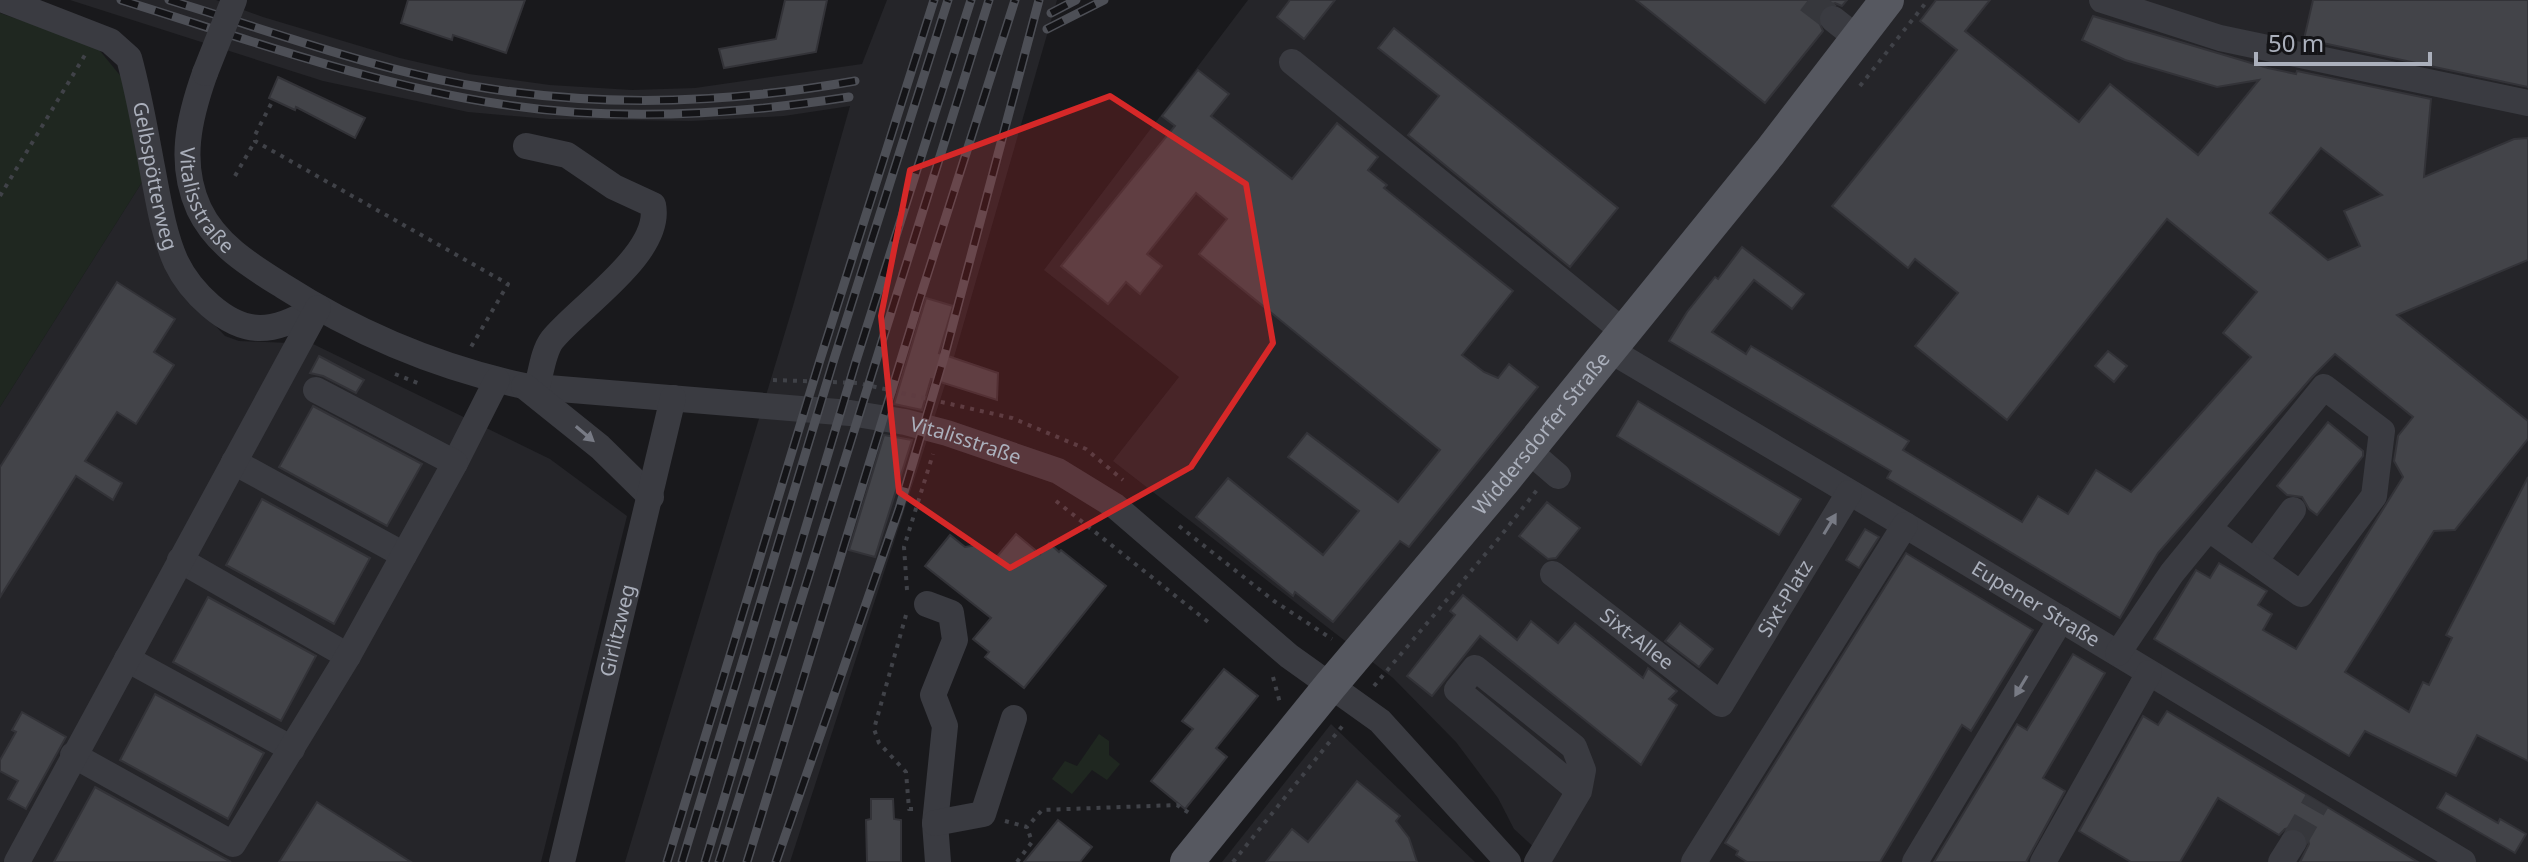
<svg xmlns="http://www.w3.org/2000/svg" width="2528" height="862" viewBox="0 0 2528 862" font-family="'Noto Sans',sans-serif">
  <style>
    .built { fill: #252529 }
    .green { fill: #1f2720 }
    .building { fill: #434449; stroke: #333338; stroke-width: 2; fill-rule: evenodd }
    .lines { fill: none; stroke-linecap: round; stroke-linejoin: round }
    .minor-tunnel { stroke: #36373c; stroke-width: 26; stroke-dasharray: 26 13; stroke-linecap: butt }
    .path { stroke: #404248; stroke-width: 4; stroke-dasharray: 4 6; stroke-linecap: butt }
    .minor { stroke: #3a3b41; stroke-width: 26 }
    .major { stroke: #565860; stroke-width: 34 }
    .rail-casing { stroke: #4d4f56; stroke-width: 9 }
    .rail { stroke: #141417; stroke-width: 6; stroke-dasharray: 18; stroke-linecap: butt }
    .minor-bridge { stroke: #3a3b41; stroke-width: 26 }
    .oneway { fill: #787b85 }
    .marked { fill: #d62828; fill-opacity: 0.2; stroke: #d62828; stroke-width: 6; stroke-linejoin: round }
    .labels { text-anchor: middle; stroke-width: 8; stroke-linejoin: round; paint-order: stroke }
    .street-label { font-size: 20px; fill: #abb0bc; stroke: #141417 }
  </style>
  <rect width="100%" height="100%" fill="#19191c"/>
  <g class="built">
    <polygon points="70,0 216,0 263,17 400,58 469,74 550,85 632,90 695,88 862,64 887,0 1057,0 954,357 790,862 625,862 793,306 850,106 784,116 692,121 549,119 468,112 323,81"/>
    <polygon points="1248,0 2528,0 2528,862 1550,862 1514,829 1498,798 1456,742 1393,678 1113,461 1179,377 1044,270"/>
    <polygon points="144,179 191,300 225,336 239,341 313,344 550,459 627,516 541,862 0,862 0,407"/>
    <polygon points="1331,724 1475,862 1222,862"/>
  </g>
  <g class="green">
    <polygon points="0,13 96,46 123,79 144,179 0,407"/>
    <polygon points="1099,734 1109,741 1109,755 1120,764 1107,780 1092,770 1072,794 1052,779 1065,761 1077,766"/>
  </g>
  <g class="building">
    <polygon points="408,0 525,0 506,53 453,35 452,40 401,23"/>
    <polygon points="785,0 827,0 816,52 724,68 719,49 776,39"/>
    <polygon points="1290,0 1335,0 1304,39 1277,17"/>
    <polygon points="1636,0 1847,0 1842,6 1835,3 1821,9 1817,17 1823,31 1765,103"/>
    <path d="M1936,0h54l-25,31 114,91 31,-38 88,71 61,-75 -42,7 -92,-27 -43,-20 11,-24 175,52 28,6 1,-3 134,28 -7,78 90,-38 14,-1v122l-131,55 131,106v18l-73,91 -21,1 -89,141 64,40 14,-30 6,3 23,-47 -6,-3 82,-158v284l-51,-26 -21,41 -91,-45 -16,25 -195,-117 42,-69 14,8 9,-15 48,28 -9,14 14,9 -9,16 33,19 107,-172 -9,-16 4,-25 15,-19 -78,-63 -23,23 -154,176 -38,65 -233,-140 4,-7 -222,-130 18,-29 28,-35 3,2 24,-32 62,47 -12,15 -38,-29 -42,52 34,22 5,-8 158,95 -6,9 119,72 16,-26 30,18 28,-44 35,22 120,-135 -28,-24 34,-41 -90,-73 -160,201 -92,-74 43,-53 -43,-34 -7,9 -76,-62 125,-156 -37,-29zM2321,148l61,47 -38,16 16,35 -32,14 -58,-47z"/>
    <polygon points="2313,0 2528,0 2528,87 2304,39"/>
    <polygon points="1394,28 1618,208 1570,267 1408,135 1439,96 1378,48"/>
    <polygon points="1198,70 1229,94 1211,116 1292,179 1337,123 1378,157 1368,170 1387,185 1384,188 1513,291 1462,355 1484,372 1498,378 1509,364 1538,387 1409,547 1400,541 1333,622 1295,592 1293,596 1196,517 1228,478 1323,555 1359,511 1288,457 1307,433 1398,502 1440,450 1199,254 1227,219 1196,193 1147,254 1162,266 1140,294 1126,282 1108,304 1061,266 1175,126 1162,116"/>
    <polygon points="278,77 365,118 355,138 296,107 295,110 269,98"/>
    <polygon points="117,282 175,319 154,352 174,365 136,424 117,412 85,461 122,483 113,500 76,476 0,597 0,467"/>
    <polygon points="926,298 953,306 939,353 998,373 997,400 931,379 922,410 894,404"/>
    <polygon points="2108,351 2127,366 2114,382 2095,366"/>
    <polygon points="319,356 364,380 356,393 323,376 310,373"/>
    <polygon points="1638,401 1801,499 1779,535 1617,436"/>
    <polygon points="313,406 422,464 387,526 279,467"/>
    <polygon points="2328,422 2363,451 2363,456 2317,515 2309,509 2302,497 2287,495 2277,486"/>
    <polygon points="884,435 912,440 875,557 849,550"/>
    <polygon points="262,499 370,558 334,624 226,565"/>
    <polygon points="1547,502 1580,528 1556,558 1548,559 1519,536"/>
    <polygon points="1865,529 1879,537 1859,568 1846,560"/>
    <polygon points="1016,534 1040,554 1049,543 1059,552 1061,550 1106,586 1024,688 985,657 989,652 973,639 991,618 925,566 950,535 965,547 978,545 995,559"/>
    <polygon points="1906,553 2033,630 1971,731 1962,725 1880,862 1747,862 1736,855 1738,851 1725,843"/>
    <polygon points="1463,595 1517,640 1531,621 1558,643 1575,623 1643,678 1648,668 1677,691 1669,699 1677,705 1641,765 1480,636 1432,696 1407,676 1455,615 1450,611"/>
    <polygon points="208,597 316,656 281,721 173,662"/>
    <polygon points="1680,623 1713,649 1699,667 1665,641"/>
    <polygon points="2073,654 2105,673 2043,778 2065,791 2026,862 1934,862 2017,724 2027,730"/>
    <polygon points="1224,669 1258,696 1216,748 1227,757 1185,809 1151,781 1193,729 1182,721"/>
    <polygon points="155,694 264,753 228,819 120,760"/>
    <polygon points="2167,711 2329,808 2418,862 2300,862 2309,844 2307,836 2302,830 2293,827 2285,829 2279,835 2218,798 2180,862 2131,862 2079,831 2143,716 2158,725"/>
    <polygon points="22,712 66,737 26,809 8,799 18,781 0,771 0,760 16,732 12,730"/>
    <polygon points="1357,781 1400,816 1396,821 1409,838 1417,862 1266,862 1292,829 1308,842"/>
    <polygon points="95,787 231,862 54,862"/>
    <polygon points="2446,793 2498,823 2500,819 2526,834 2515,853 2437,808"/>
    <polygon points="871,799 893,799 894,819 901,820 901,862 867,862 866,820 871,819"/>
    <polygon points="317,802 411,862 279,862"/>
    <polygon points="1058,820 1092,847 1080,862 1024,862"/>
  </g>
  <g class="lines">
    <g class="minor-tunnel">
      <polyline points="1808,0 1833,19"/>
      <polyline points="2293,843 2317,801"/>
    </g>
    <g class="path">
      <polyline points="1860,86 1928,0"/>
      <polyline points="271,104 255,135 255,141 508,284 471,347"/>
      <polyline points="235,176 255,141"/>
      <polyline points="0,196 85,55"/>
      <polyline points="395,374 420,384"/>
      <polyline points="773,380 858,383 1012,418 1086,449 1123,480"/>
      <polyline points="1056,501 1212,625"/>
      <polyline points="1179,526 1274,601 1332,639"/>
      <polyline points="907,590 904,547 933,454"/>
      <polyline points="906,615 874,729 879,743 906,772 909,809 914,809"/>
      <polyline points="1273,677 1280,703"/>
      <polyline points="1374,686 1499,538 1537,490"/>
      <polyline points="1005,821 1027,827 1042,810 1177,805 1192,815"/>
      <polyline points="1017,862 1032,842 1027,827"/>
      <polyline points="1233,862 1344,724"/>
    </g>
    <g class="minor">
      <path id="s1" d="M4,0l106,41 19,17c10,36 16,72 23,109 6,31 11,66 24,95 14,29 50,66 84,66 21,0 39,-11 58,-20"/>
      <polyline points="2102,0 2220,38 2528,103"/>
      <polyline points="1833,19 1857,38"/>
      <polyline points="1292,62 1623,331"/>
      <path id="s2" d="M205,73c-16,45 -27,90 -6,136 17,36 52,57 84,77 75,48 154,81 241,100l326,27 55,9 42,11 111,38 57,35 174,150 91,65 128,141"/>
      <path d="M526,146l41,9 47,32 39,18c10,48 -75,102 -101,135 -9,12 -11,33 -15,47"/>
      <path id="s3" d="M1608,349l297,176 558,337"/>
      <polyline points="524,386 600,447 651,497"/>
      <polyline points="1528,450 1558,476"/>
      <polyline points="234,462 404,555"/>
      <polyline points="455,463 497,380"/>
      <polyline points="180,560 348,656"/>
      <polyline points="2255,561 2293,510"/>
      <path id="s4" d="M1553,574l168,130 128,-211"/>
      <polyline points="927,604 951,613 955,640 933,695 945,726 935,823 938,862"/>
      <polyline points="2118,653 2172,573 2324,387 2382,431 2374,496 2301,594 2209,529"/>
      <polyline points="127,659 292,749"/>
      <polyline points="73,755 233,844 348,656 455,463 316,390"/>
      <polyline points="935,823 983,814 1014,718"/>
      <polyline points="17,862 318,308"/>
      <path id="s5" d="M562,862l111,-464"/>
      <polyline points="1537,862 1579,791 1583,770 1574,747 1475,668 1457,690 1579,791"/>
      <polyline points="1694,862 1905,525"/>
      <polyline points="1915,862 2061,619"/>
      <polyline points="2043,862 2149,673"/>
      <polyline points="2281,862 2293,843"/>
    </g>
    <path class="major" id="s6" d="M1187,862l143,-176 174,-206 266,-328 117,-152"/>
    <g class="rail-casing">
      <g id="rail">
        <path d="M121,0c123,38 251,85 379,104 116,18 234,11 349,-7"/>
        <path d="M169,0c102,31 205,70 310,87 125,21 252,16 376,-6"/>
        <polyline points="1051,13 1076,0"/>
        <polyline points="1047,29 1104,0"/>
        <polyline points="667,862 820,360 934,0"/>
        <polyline points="682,862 834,359 948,0"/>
        <polyline points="705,862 856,361 971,0"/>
        <polyline points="719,862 989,0"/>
        <polyline points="747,862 919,301 1015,0"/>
        <polyline points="776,862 899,509 945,354 1039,0"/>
      </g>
    </g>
    <use href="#rail" class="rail"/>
    <polyline class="minor-bridge" points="205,73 234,0"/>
  </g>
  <defs><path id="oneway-solid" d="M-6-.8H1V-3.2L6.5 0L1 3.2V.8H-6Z" transform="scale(2)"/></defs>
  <g class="oneway">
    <use href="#oneway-solid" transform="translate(585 434) rotate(40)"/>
    <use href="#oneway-solid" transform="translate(1830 524) rotate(-59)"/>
    <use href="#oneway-solid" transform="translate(2021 686) rotate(121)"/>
  </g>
  <path class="marked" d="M1110,96l136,88 27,159 -82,124 -181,101 -111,-76 -18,-176 29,-146z"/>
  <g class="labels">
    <g class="street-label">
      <text dy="7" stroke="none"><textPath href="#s1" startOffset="260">Gelbspötterweg</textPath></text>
      <text dy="7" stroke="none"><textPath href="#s2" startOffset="134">Vitalisstraße</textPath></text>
      <text dy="7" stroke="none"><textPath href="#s6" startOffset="556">Widdersdorfer Straße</textPath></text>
      <text dy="7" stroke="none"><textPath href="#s2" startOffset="964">Vitalisstraße</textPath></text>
      <text dy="7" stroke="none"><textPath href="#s4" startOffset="336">Sixt-Platz</textPath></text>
      <text dy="7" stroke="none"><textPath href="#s3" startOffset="498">Eupener Straße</textPath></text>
      <text dy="7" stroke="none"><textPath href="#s5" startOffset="238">Girlitzweg</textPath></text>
      <text dy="7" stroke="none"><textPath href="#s4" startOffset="106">Sixt-Allee</textPath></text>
    </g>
  </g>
  <path d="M2256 52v12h174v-12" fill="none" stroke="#abb0bc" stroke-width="4"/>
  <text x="2268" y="52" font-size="24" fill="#abb0bc" stroke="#141417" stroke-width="6" paint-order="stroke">50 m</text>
</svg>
